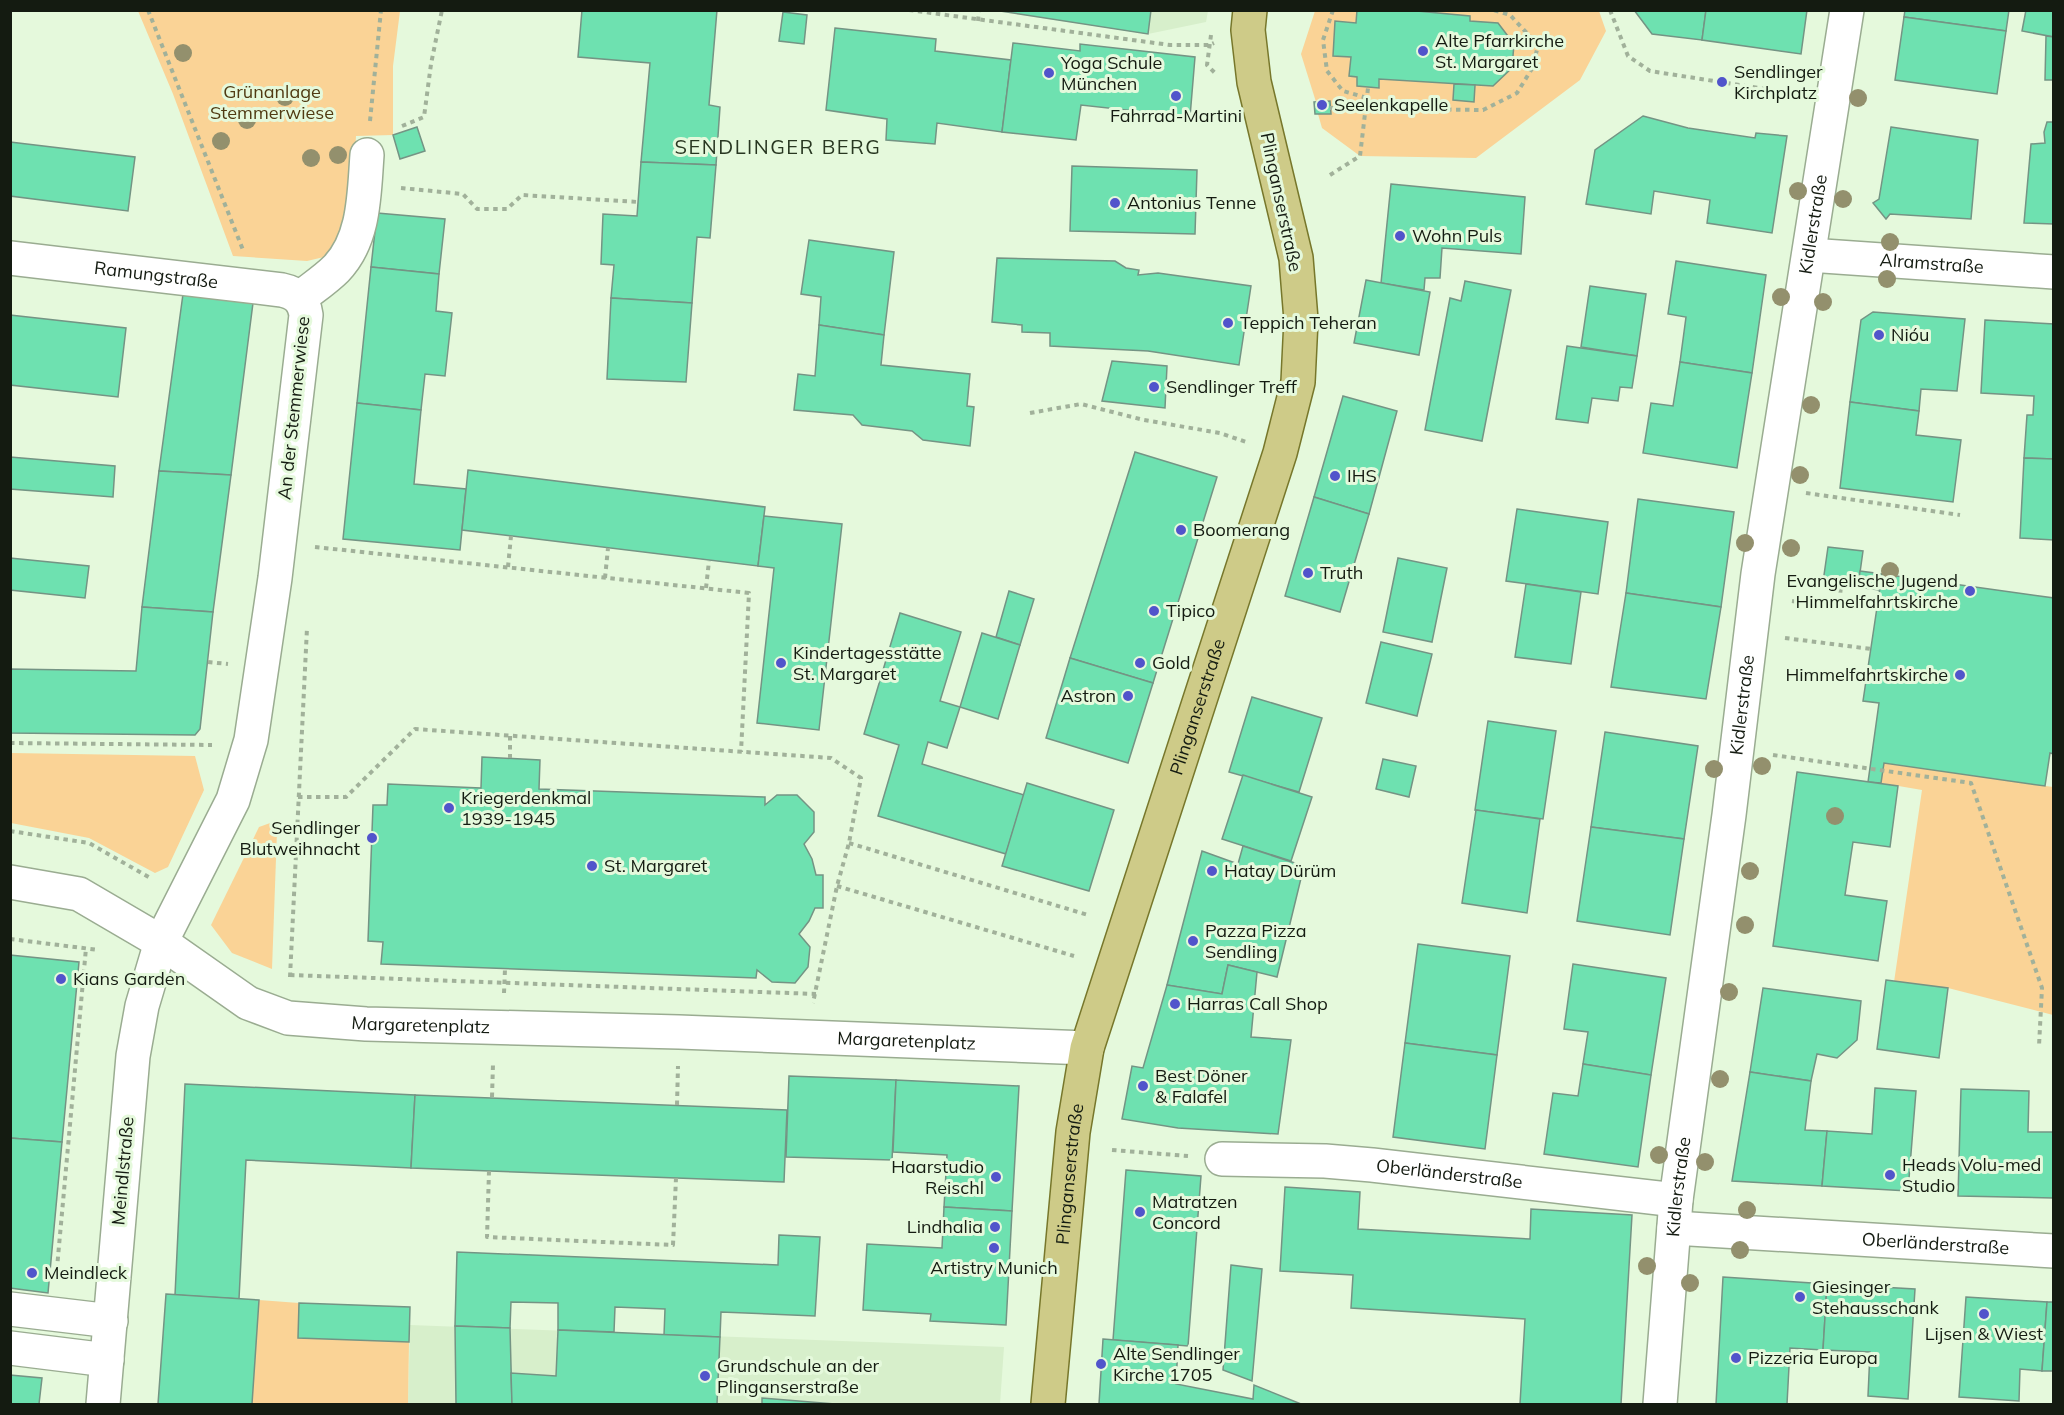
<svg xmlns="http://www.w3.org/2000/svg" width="2064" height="1415" viewBox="0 0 2064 1415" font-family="Mulish,sans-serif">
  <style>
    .built { fill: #d7efcb }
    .green { fill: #fad396 }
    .building { fill: #6ee1b0; stroke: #749484; stroke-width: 1.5 }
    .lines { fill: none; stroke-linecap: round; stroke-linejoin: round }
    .minor-casing { stroke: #9aac91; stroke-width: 36 }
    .major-casing { stroke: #77772b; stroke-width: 36 }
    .path { stroke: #a1b19a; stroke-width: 4; stroke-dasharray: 4.5 4.5; stroke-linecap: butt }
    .minor { stroke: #fff; stroke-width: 33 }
    .major { stroke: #cecb88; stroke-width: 33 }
    .tree { fill: #93906d }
    .poi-dot { fill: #5154cb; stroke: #e5f9dc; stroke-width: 2 }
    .labels { text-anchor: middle; stroke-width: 6; stroke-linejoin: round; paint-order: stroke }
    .poi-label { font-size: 18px; fill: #141b11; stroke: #e5f9dc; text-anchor: start }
    .park-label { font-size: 18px; fill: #503a12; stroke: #e5f9dc }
    .street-label { font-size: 18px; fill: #141b11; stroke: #e5f9dc }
    .neighbourhood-label { font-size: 20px; letter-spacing: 1.5px; fill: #283721; stroke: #e5f9dc }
  </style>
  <rect width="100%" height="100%" fill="#e5f9dc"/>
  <g class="built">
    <polygon points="994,11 1208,11 1206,22 1148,34"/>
    <polygon points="410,1325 1004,1347 1000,1404 408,1404"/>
  </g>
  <g class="green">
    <polygon points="138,11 400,11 393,66 393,135 356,136 353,194 337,248 324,257 307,261 233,256 173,94"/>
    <polygon points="1315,11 1357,11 1356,23 1335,21 1333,55 1351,57 1349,76 1357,77 1357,86 1378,88 1379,79 1492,86 1512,68 1514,44 1498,23 1470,21 1470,16 1406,11 1599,11 1606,31 1580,80 1476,158 1360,156 1322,128 1318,114 1315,114 1314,102 1316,102 1301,54"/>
    <polygon points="11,753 195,756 204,790 168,867 155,873 89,838 11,823"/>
    <polygon points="1884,763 2053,787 2053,1015 1948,988 1894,982 1922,790 1881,783"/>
    <polygon points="273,822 277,831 272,969 232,953 211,925 259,827"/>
    <polygon points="259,1300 299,1303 299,1338 409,1342 408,1404 252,1404"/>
  </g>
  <g class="building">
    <polygon points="582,10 717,10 709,105 720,107 716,165 641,162 650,63 578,57"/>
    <polygon points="994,10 1151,10 1148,34"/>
    <polygon points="1357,10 1406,10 1470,16 1470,21 1498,23 1514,44 1512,68 1493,86 1379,79 1379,88 1357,86 1357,77 1349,76 1351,57 1333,56 1335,21 1356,23"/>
    <polygon points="1634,10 1706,10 1702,40 1652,34"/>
    <polygon points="1706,10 1807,10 1801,54 1702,40"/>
    <polygon points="1905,10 2009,10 2006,31 1904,17"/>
    <polygon points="2026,10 2054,10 2054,37 2022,31"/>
    <polygon points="783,12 807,15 804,44 779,41"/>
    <polygon points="1904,17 2006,31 1997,94 1895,80"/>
    <polygon points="835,28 936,39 935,51 1011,60 1002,132 937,123 935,144 886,140 887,119 826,110"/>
    <polygon points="2046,36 2054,37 2054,80 2045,80"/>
    <polygon points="1013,43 1080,51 1080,44 1195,57 1190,117 1081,105 1076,140 1002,132"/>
    <polygon points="1454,84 1475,85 1474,102 1453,100"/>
    <polygon points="1330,101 1331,114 1315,114 1314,102"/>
    <polygon points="1643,116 1688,128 1755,138 1756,133 1787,136 1772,233 1707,223 1710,200 1654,191 1651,214 1586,204 1595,150"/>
    <polygon points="2047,122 2054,122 2054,224 2024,223 2031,144 2045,143 2044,132"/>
    <polygon points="417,127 425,151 400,159 393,135"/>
    <polygon points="1891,127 1978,140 1971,219 1890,214 1886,219 1873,203 1879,199"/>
    <polygon points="10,142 135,157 128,211 10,196"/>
    <polygon points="641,162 716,165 710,238 697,237 692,303 611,298 614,265 601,264 603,214 637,216"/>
    <polygon points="1072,166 1197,170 1195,234 1070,231"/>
    <polygon points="1391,184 1525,197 1521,254 1442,248 1440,278 1425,278 1424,290 1381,283"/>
    <polygon points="377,213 445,219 439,274 371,267"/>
    <polygon points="809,240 894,252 884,335 819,325 821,297 801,294"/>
    <polygon points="997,258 1115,261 1126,268 1139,270 1138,275 1158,273 1251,286 1239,365 1148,351 1050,346 1050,333 1022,332 1022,325 992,322"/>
    <polygon points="1676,261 1766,275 1752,373 1680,362 1686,317 1668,314"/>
    <polygon points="371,267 439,274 436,311 452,313 445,376 425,374 421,410 357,403"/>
    <polygon points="1366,280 1430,292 1419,355 1354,343"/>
    <polygon points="1465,281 1511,290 1482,441 1425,430 1450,298 1461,301"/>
    <polygon points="1590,286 1646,294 1637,356 1581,347"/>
    <polygon points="183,294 253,303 231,475 159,471"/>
    <polygon points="611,298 692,303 686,382 607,379"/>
    <polygon points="1873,312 1965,319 1957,391 1921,389 1919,411 1850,402 1861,320"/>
    <polygon points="10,315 126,328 118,397 10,385"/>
    <polygon points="1985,320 2054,324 2054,459 2024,458 2027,415 2033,415 2034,396 1981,393"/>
    <polygon points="819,325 884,335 881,365 970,374 967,406 974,407 970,446 923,440 912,431 862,425 853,415 794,410 798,374 815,376"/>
    <polygon points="1567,346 1637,356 1632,388 1620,387 1618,401 1592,398 1588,423 1556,419"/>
    <polygon points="1112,361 1167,366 1165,408 1102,401"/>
    <polygon points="1680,362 1752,373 1737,468 1643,453 1651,403 1673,406"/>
    <polygon points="1343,396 1397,411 1369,514 1314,497"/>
    <polygon points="1850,402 1919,411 1916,435 1961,440 1953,502 1840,488"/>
    <polygon points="357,403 421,410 414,484 466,489 460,550 343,539"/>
    <polygon points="1135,452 1217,477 1153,683 1070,658"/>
    <polygon points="10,457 115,466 113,497 10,489"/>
    <polygon points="2024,458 2054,459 2054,540 2020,538"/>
    <polygon points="468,470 765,507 758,566 462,530"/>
    <polygon points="159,471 231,475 213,612 142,607"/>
    <polygon points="1314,497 1369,514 1340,612 1285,596"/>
    <polygon points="1638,499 1734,512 1721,607 1626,593"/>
    <polygon points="1517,509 1608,522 1598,594 1506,581"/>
    <polygon points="764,516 842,524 819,730 757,723 774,568 758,566"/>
    <polygon points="1828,547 1863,551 1858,587 1823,582"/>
    <polygon points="10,558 89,566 85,598 10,590"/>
    <polygon points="1398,558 1447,568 1432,642 1383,632"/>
    <polygon points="1860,571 1882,574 1879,590 1858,587"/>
    <polygon points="1882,574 2054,598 2054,754 2050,753 2045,786 1884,763 1881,783 1868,782 1879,703 1863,701"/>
    <polygon points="1526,584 1581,592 1571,664 1515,657"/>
    <polygon points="1009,591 1034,599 1020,645 996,637"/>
    <polygon points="1626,593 1721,607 1706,699 1611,687"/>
    <polygon points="142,607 213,612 200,729 195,735 10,733 10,669 136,671"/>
    <polygon points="900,613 961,632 940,701 960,707 947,748 928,742 922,764 1024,795 1006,854 878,816 899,745 864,734"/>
    <polygon points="982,633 1020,645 998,719 960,707"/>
    <polygon points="1381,642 1432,654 1417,716 1366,703"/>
    <polygon points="1070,658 1153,683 1128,763 1046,738"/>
    <polygon points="1252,697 1322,718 1299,792 1229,772"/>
    <polygon points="1488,721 1556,731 1543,819 1475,810"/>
    <polygon points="1605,732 1698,746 1684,839 1591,827"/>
    <polygon points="482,757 540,760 539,789 765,797 765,805 777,795 797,795 814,812 814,832 804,844 812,859 816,875 823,875 823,908 815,908 809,921 799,934 810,947 808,967 795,983 772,982 757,970 756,978 381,964 383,942 368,941 373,805 387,805 388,784 481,788"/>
    <polygon points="1383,759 1416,766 1409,797 1376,789"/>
    <polygon points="1797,772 1898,786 1890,847 1853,842 1845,895 1887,901 1878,961 1773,946"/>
    <polygon points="1243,775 1312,797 1291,861 1222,839"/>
    <polygon points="1027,783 1114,810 1089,891 1002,866"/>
    <polygon points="1476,810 1540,819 1527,913 1462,903"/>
    <polygon points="1591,827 1684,839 1670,935 1577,921"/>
    <polygon points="1243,846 1304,866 1277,977 1228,965 1222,994 1167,985 1202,851 1238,864"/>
    <polygon points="1418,944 1510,956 1497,1055 1405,1043"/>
    <polygon points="10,955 79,962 62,1142 10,1138"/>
    <polygon points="1573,964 1666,978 1651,1075 1583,1064 1588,1032 1564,1029"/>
    <polygon points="1228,965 1257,972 1251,1037 1291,1040 1278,1134 1178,1128 1122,1119 1132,1066 1143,1068 1167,985 1222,994"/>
    <polygon points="1886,980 1948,988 1939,1058 1877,1049"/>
    <polygon points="1763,988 1861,1001 1857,1040 1837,1058 1817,1054 1811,1081 1750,1072"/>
    <polygon points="1405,1043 1497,1055 1485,1149 1393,1137"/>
    <polygon points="1583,1064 1651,1075 1638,1167 1544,1154 1553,1093 1578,1096"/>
    <polygon points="1750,1072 1811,1081 1805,1130 1827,1131 1822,1186 1732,1181"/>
    <polygon points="789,1076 896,1080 892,1160 786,1157"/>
    <polygon points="896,1080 1019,1086 1012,1211 944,1207 947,1155 893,1152"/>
    <polygon points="185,1084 415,1095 411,1168 246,1160 239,1299 175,1295"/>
    <polygon points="1875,1088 1916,1091 1908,1191 1822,1186 1827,1131 1872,1134"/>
    <polygon points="1961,1089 2029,1091 2028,1132 2054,1132 2053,1198 1958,1196"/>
    <polygon points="415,1095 787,1110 784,1182 411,1168"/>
    <polygon points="10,1138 62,1142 48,1293 10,1288"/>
    <polygon points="1126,1170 1201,1176 1188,1346 1113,1340"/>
    <polygon points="1285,1187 1360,1192 1358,1229 1530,1239 1531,1209 1632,1215 1621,1404 1520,1404 1525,1319 1351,1308 1353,1275 1280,1271"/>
    <polygon points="944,1207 1012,1211 1006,1325 930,1321 931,1314 863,1310 867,1244 942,1248"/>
    <polygon points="779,1235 820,1237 815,1316 721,1312 720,1337 664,1335 665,1309 615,1307 614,1332 558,1330 558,1303 511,1302 510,1328 455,1326 457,1252 778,1265"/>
    <polygon points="1231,1265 1262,1269 1252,1381 1223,1370"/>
    <polygon points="1723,1277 1827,1284 1823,1350 1790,1348 1787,1404 1716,1404"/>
    <polygon points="1827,1284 1915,1289 1908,1399 1868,1396 1870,1352 1823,1350"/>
    <polygon points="166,1294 259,1300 252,1404 158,1404"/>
    <polygon points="1966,1297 2047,1302 2042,1371 2020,1369 2019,1401 1959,1397"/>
    <polygon points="2047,1302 2054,1302 2054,1371 2042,1371"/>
    <polygon points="299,1303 410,1307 409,1342 298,1338"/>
    <polygon points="455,1326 510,1328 512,1404 456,1404"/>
    <polygon points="558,1330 720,1337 717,1404 512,1404 511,1373 556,1376"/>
    <polygon points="1103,1339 1178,1345 1176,1384 1253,1399 1254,1385 1301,1404 1099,1404"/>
    <polygon points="10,1375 42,1378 39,1404 10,1404"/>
    <polygon points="762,1398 835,1404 762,1404"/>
  </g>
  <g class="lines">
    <g class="minor-casing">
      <g id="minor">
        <path id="s1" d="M1809,255l245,17"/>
        <path id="s2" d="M10,258l272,32c14,3 22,10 24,25l-31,263 -24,162 -18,60 -72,142 -19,64 -9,50 -30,348"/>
        <path d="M300,298c11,-9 25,-18 36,-29 29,-30 28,-75 31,-114"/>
        <path id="s3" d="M10,882l69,12 82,48 87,61 40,15 78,6 313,8 408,16"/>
        <path id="s4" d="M1222,1159l103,2 47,4 304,35"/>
        <path id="s5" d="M1674,1228l380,23"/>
        <polyline points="10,1309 111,1321"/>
        <polyline points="10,1348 107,1360"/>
        <path id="s6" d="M1660,1404l16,-204 53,-385 29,-241 89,-564"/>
      </g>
    </g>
    <g class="major-casing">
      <g id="major">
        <path id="s7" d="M1048,1404l25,-272 14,-84 193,-595 18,-71 3,-62 -5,-62 -42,-176 -6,-52 2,-20"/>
      </g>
    </g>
    <g class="path">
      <polyline points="148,10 243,250"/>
      <polyline points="909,10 1170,45 1209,45 1214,43"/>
      <polyline points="1333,10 1323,40 1327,71 1343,91 1367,98"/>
      <polyline points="1610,10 1628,56 1650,71 1797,94"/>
      <polyline points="978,21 979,10"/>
      <polyline points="1211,35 1207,65 1216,74"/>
      <polyline points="1330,108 1483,110 1517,93 1533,67 1538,45 1510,15 1493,10"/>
      <polyline points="370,121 381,10"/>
      <polyline points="402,126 424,117 431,64 442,10"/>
      <polyline points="1330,175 1360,156 1368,88"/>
      <polyline points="401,188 463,194 477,209 507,209 522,195 638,202"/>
      <polyline points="1030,413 1081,404 1144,420 1220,433 1246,442"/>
      <polyline points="1806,493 1960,515"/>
      <polyline points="315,547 749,593 741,752"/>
      <polyline points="508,567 511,536"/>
      <polyline points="605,578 608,548"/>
      <polyline points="706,588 709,561"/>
      <polyline points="1792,601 1839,608 1841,585"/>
      <polyline points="1785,638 1871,649"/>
      <polyline points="208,662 228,664"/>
      <polyline points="510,736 510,758"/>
      <polyline points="10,743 212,745"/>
      <polyline points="1773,755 1971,783 2042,988 2039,1046"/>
      <polyline points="298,797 346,797 415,729 831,758 861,778 849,843 837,886 813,1003"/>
      <polyline points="10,831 89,843 152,879"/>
      <polyline points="849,843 1088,915"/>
      <polyline points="837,886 1074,956"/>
      <polyline points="10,939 99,950"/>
      <polyline points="290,975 816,994"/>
      <polyline points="290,977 307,628"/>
      <polyline points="504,993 505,969"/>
      <polyline points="492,1097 493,1064"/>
      <polyline points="677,1105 678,1066"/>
      <polyline points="1112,1150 1188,1156"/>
      <polyline points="489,1171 487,1237 673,1245 676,1178"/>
      <polyline points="56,1279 86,948"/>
    </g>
    <use href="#minor" class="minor"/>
    <use href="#major" class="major"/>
  </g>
  <g class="tree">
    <circle cx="183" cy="53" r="9"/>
    <circle cx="285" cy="97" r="9"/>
    <circle cx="1858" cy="98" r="9"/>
    <circle cx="247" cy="120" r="9"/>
    <circle cx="221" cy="141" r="9"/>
    <circle cx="338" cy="155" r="9"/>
    <circle cx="311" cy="158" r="9"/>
    <circle cx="1798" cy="191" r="9"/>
    <circle cx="1843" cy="199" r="9"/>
    <circle cx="1890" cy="242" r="9"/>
    <circle cx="1887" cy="279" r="9"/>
    <circle cx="1781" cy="297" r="9"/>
    <circle cx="1823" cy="302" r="9"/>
    <circle cx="1811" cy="405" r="9"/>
    <circle cx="1800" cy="475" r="9"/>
    <circle cx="1745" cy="543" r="9"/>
    <circle cx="1791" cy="548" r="9"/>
    <circle cx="1890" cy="571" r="9"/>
    <circle cx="1762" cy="766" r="9"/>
    <circle cx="1714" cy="769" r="9"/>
    <circle cx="1835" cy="816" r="9"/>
    <circle cx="1750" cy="871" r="9"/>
    <circle cx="1745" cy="925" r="9"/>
    <circle cx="1729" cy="992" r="9"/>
    <circle cx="1720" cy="1079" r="9"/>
    <circle cx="1659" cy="1155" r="9"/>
    <circle cx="1705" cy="1162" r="9"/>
    <circle cx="1747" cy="1210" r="9"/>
    <circle cx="1740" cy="1250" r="9"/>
    <circle cx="1647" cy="1266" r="9"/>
    <circle cx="1690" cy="1283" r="9"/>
  </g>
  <g class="poi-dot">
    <circle cx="1423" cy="51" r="6"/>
    <circle cx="1049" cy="73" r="6"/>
    <circle cx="1722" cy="82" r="6"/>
    <circle cx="1176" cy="96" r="6"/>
    <circle cx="1322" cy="105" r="6"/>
    <circle cx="1115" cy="203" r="6"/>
    <circle cx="1400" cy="236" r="6"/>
    <circle cx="1228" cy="323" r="6"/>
    <circle cx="1879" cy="335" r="6"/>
    <circle cx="1154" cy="387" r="6"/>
    <circle cx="1335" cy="476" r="6"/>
    <circle cx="1181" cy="530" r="6"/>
    <circle cx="1308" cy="573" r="6"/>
    <circle cx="1970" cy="591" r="6"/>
    <circle cx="1154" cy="611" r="6"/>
    <circle cx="781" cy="663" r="6"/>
    <circle cx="1140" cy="663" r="6"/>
    <circle cx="1960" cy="675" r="6"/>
    <circle cx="1128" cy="696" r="6"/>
    <circle cx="449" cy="808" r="6"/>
    <circle cx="372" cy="838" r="6"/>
    <circle cx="592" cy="866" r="6"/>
    <circle cx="1212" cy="871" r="6"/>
    <circle cx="1193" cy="941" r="6"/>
    <circle cx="61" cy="979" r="6"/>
    <circle cx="1175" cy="1004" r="6"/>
    <circle cx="1143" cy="1086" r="6"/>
    <circle cx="1890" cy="1175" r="6"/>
    <circle cx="996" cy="1177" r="6"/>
    <circle cx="1140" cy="1212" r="6"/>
    <circle cx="995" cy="1227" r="6"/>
    <circle cx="994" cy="1248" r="6"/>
    <circle cx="32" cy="1273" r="6"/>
    <circle cx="1800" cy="1297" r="6"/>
    <circle cx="1984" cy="1314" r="6"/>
    <circle cx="1736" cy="1358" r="6"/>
    <circle cx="1101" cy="1364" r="6"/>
    <circle cx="705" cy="1376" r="6"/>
  </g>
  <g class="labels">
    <g class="poi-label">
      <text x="1435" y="47">Alte Pfarrkirche<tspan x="1435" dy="21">St. Margaret</tspan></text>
      <text x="1061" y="69">Yoga Schule<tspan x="1061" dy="21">München</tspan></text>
      <text x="1734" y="78">Sendlinger<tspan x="1734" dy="21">Kirchplatz</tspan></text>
      <text x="1334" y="111">Seelenkapelle</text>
      <text x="1176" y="122" text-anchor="middle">Fahrrad-Martini</text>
      <text x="1127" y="209">Antonius Tenne</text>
      <text x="1412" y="242">Wohn Puls</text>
      <text x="1240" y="329">Teppich Teheran</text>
      <text x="1891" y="341">Nióu</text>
      <text x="1166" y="393">Sendlinger Treff</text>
      <text x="1347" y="482">IHS</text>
      <text x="1193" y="536">Boomerang</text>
      <text x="1320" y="579">Truth</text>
      <text x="1958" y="587" text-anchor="end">Evangelische Jugend<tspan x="1958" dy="21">Himmelfahrtskirche</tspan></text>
      <text x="1166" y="617">Tipico</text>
      <text x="793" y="659">Kindertagesstätte<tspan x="793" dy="21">St. Margaret</tspan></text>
      <text x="1152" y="669">Gold</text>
      <text x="1948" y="681" text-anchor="end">Himmelfahrtskirche</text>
      <text x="1116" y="702" text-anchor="end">Astron</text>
      <text x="461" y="804">Kriegerdenkmal<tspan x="461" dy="21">1939-1945</tspan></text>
      <text x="360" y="834" text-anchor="end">Sendlinger<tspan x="360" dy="21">Blutweihnacht</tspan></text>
      <text x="604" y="872">St. Margaret</text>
      <text x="1224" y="877">Hatay Dürüm</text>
      <text x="1205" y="937">Pazza Pizza<tspan x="1205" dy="21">Sendling</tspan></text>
      <text x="73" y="985">Kians Garden</text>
      <text x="1187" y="1010">Harras Call Shop</text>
      <text x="1155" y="1082">Best Döner<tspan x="1155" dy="21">&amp; Falafel</tspan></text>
      <text x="1902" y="1171">Heads Volu-med<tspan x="1902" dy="21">Studio</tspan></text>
      <text x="984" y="1173" text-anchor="end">Haarstudio<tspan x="984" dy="21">Reischl</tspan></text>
      <text x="1152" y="1208">Matratzen<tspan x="1152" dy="21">Concord</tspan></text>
      <text x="983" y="1233" text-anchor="end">Lindhalia</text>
      <text x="994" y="1274" text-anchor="middle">Artistry Munich</text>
      <text x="44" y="1279">Meindleck</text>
      <text x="1812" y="1293">Giesinger<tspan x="1812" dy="21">Stehausschank</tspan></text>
      <text x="1984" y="1340" text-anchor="middle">Lijsen &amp; Wiest</text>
      <text x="1113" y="1360">Alte Sendlinger<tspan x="1113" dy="21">Kirche 1705</tspan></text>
      <text x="1748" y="1364">Pizzeria Europa</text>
      <text x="717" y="1372">Grundschule an der<tspan x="717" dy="21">Plinganserstraße</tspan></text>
    </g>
    <g class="park-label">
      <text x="272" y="98">Grünanlage<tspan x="272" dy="21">Stemmerwiese</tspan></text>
    </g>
    <g class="street-label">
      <text transform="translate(1281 202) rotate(78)" y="6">Plinganserstraße</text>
      <text dy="6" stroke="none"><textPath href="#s6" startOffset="1190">Kidlerstraße</textPath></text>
      <text dy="6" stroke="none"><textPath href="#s1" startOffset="123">Alramstraße</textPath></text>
      <text dy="6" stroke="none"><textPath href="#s2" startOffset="147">Ramungstraße</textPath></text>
      <text transform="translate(294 408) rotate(-84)" y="6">An der Stemmerwiese</text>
      <text dy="6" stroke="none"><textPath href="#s6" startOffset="704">Kidlerstraße</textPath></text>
      <text dy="6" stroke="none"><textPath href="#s7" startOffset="717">Plinganserstraße</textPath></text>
      <text dy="6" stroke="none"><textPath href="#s3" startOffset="447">Margaretenplatz</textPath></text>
      <text dy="6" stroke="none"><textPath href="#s3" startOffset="933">Margaretenplatz</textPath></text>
      <text transform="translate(123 1171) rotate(-85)" y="6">Meindlstraße</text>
      <text dy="6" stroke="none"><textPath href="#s7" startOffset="231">Plinganserstraße</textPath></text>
      <text dy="6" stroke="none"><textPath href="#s4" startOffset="228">Oberländerstraße</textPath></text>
      <text dy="6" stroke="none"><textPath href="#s6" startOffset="218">Kidlerstraße</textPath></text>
      <text dy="6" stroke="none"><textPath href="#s5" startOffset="262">Oberländerstraße</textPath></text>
    </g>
    <g class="neighbourhood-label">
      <text x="778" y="154">SENDLINGER BERG</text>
    </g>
  </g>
  <rect width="2064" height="1415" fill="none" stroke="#141b11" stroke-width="24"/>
</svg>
